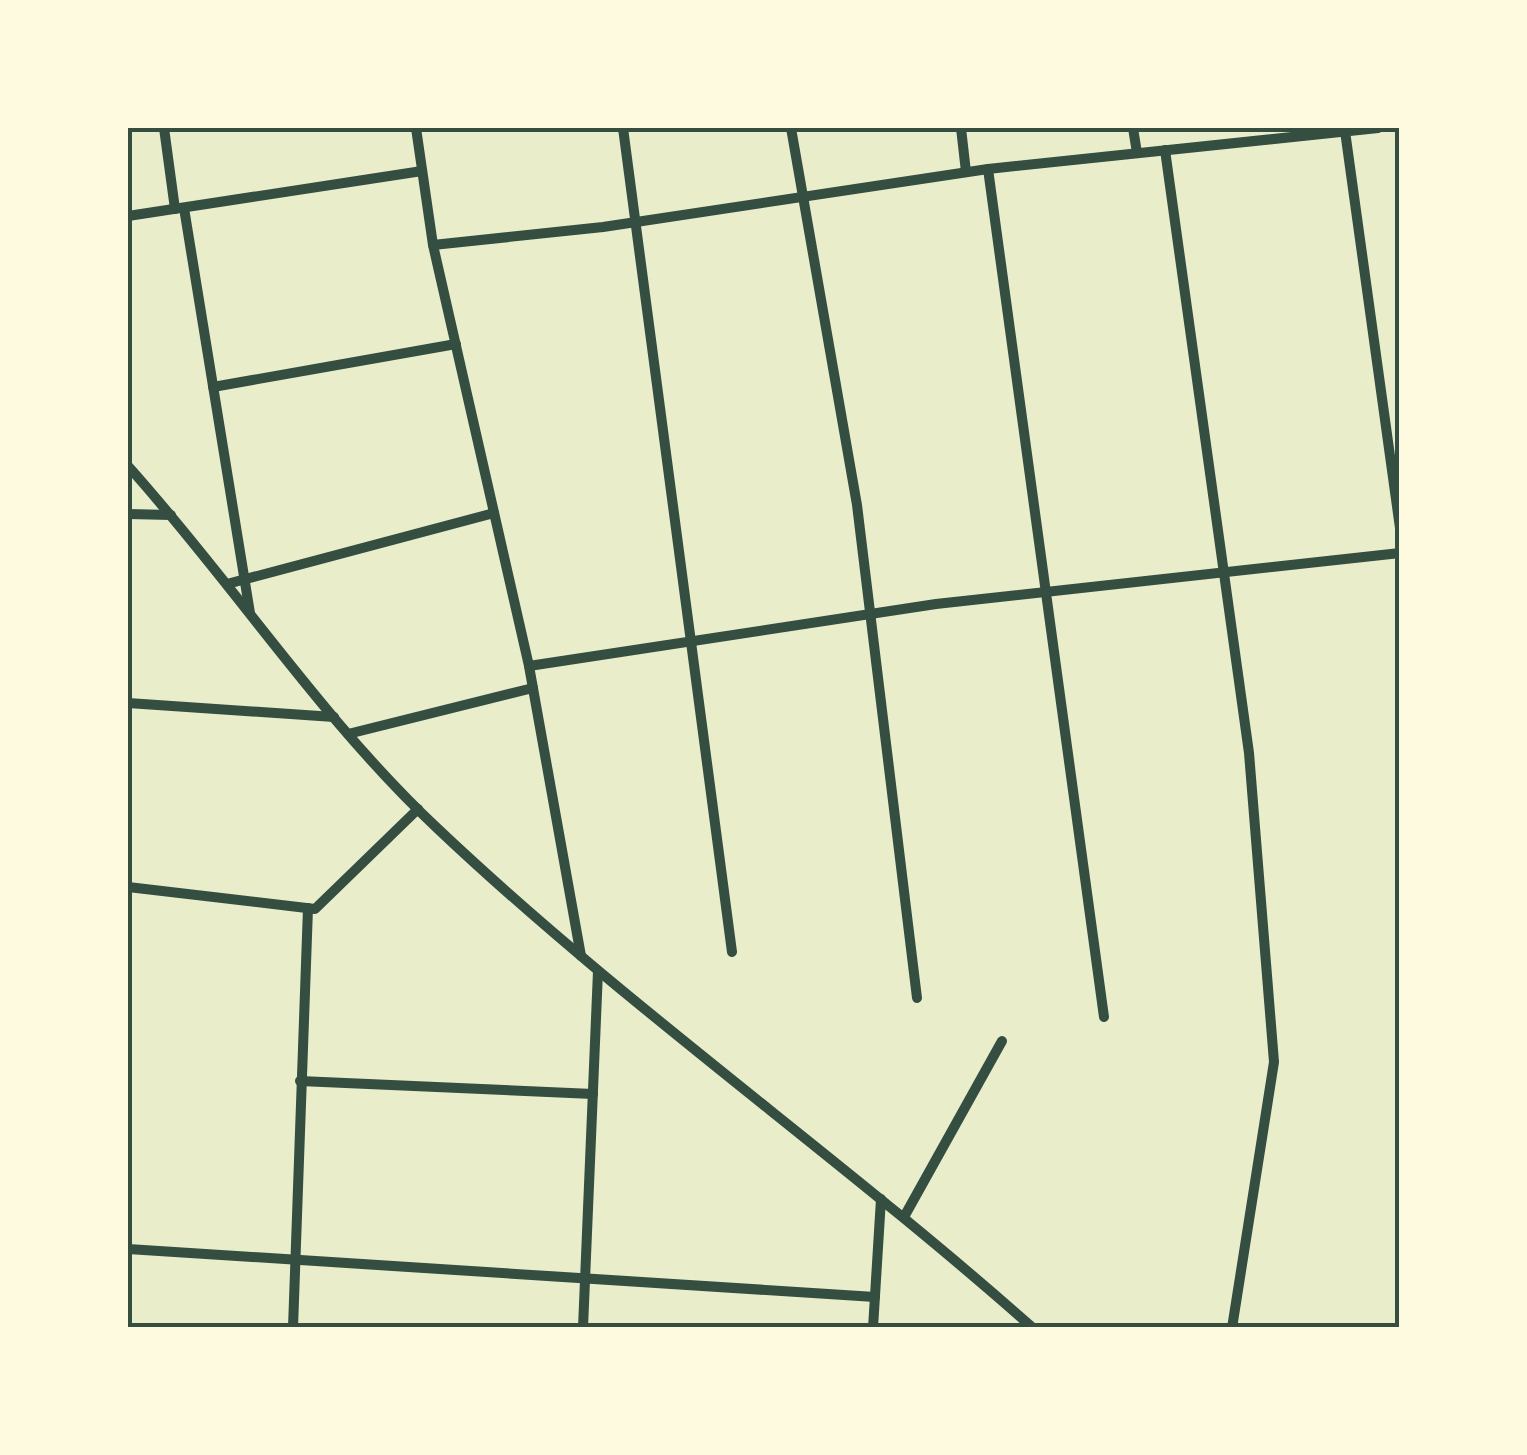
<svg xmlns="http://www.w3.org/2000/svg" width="1527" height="1455" viewBox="0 0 1527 1455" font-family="Literata,serif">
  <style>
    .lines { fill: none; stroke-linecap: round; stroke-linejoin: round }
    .minor { stroke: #344e41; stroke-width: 10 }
    .neatline { fill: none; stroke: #344e41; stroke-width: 4 }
  </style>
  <rect width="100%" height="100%" fill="#e9edc9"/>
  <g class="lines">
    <g class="minor">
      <polyline points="164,128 175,209"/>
      <polyline points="416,128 433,245 529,666 581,956"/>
      <polyline points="623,128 732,952"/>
      <polyline points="791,128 857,505 917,998"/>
      <polyline points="961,128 966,172"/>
      <polyline points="1133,128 1137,153"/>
      <polyline points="1345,131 1400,528"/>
      <polyline points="1165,150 1249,753 1274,1062 1232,1328"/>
      <polyline points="988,169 1104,1017"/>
      <polyline points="184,208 250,613"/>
      <polyline points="128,216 422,171"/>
      <polyline points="433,245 603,227 988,169 1378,128"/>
      <polyline points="213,387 456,344"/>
      <path d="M128,466c106,118 193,253 309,362 188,178 402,328 596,500"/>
      <polyline points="128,514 171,515"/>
      <polyline points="227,584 494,513"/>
      <polyline points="529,666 936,604 1400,553"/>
      <polyline points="128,703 334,717"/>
      <polyline points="348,734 533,688"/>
      <polyline points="128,887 315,909 418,809"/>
      <polyline points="300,1081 593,1094"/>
      <polyline points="904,1217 1002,1041"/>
      <polyline points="128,1249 875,1297"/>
      <polyline points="293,1328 308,908"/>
      <polyline points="583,1328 598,971"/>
      <polyline points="873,1328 881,1199"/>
    </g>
  </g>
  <rect width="1527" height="1455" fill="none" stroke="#fefae0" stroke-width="260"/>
  <rect x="130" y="130" width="1267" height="1195" class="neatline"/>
</svg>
